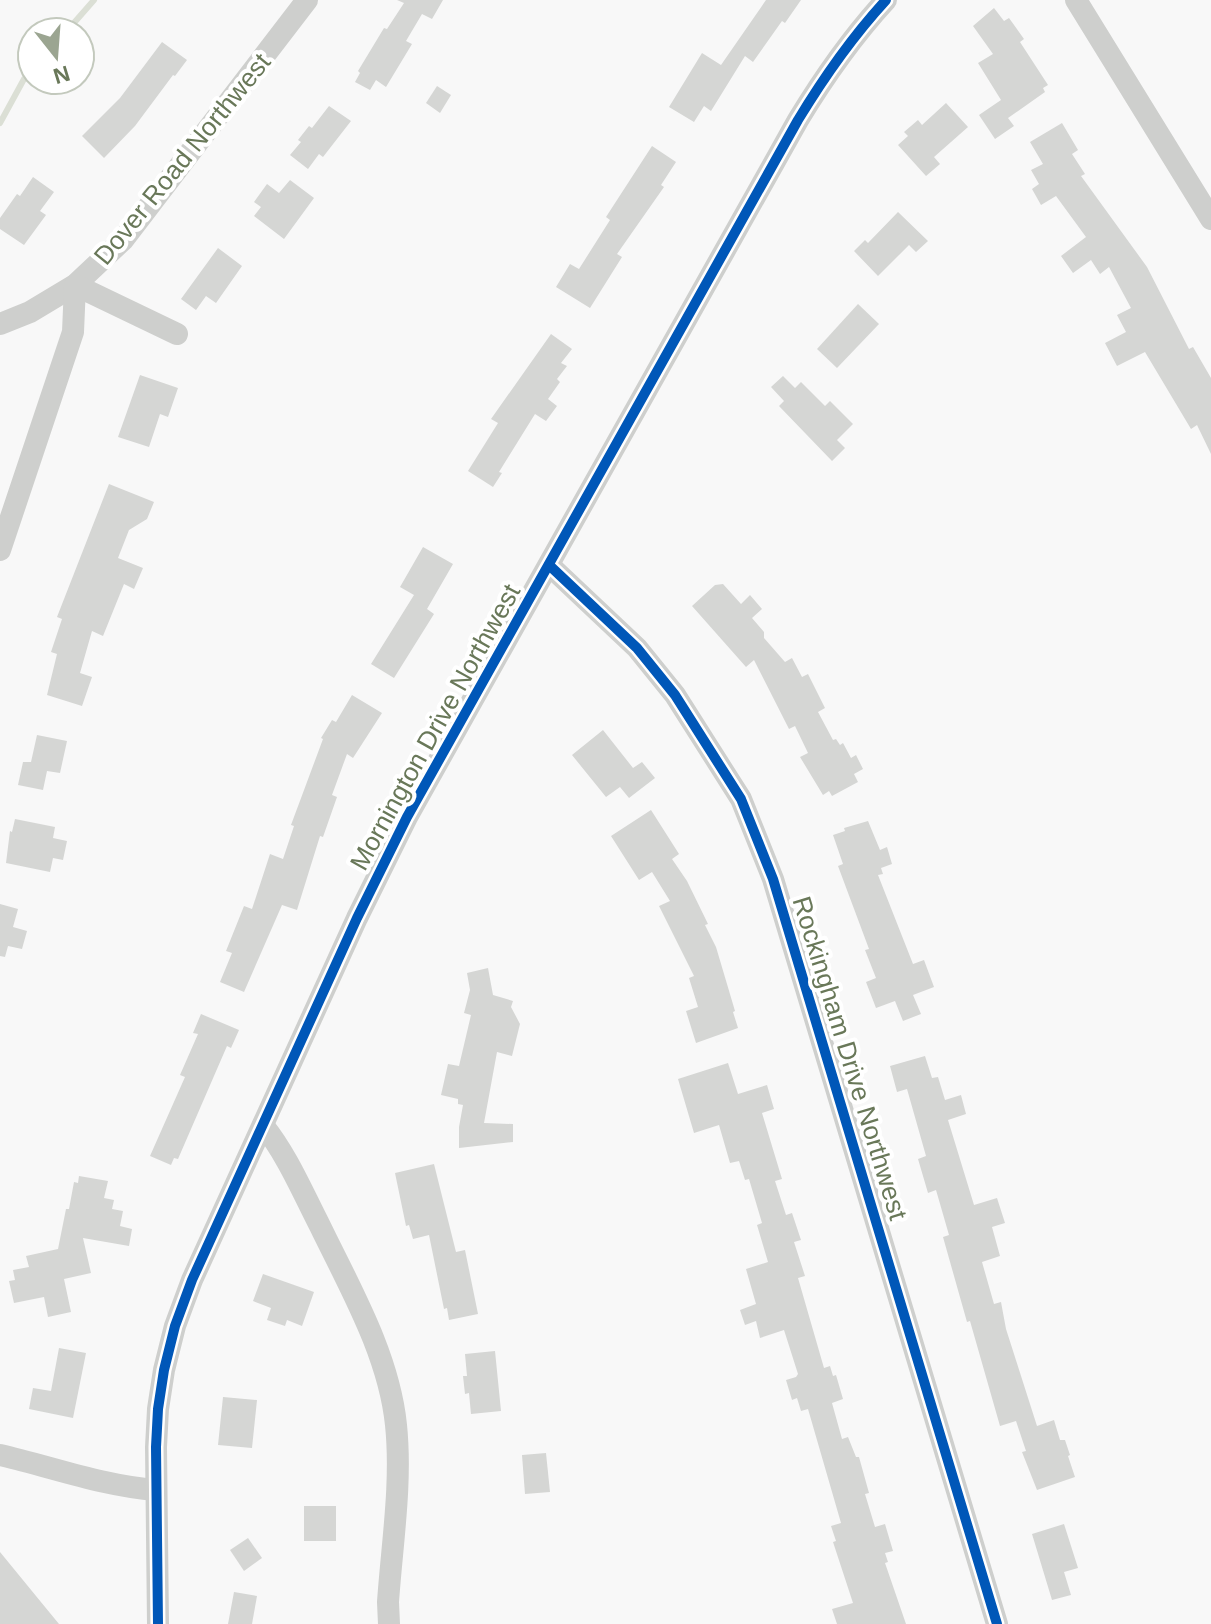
<svg xmlns="http://www.w3.org/2000/svg" width="1211" height="1624" viewBox="0 0 1211 1624" font-family="Helvetica,sans-serif">
  <style>
    .lines { fill: none; stroke-linecap: round; stroke-linejoin: round }
    .stream { stroke: #dbdfd5; stroke-width: 6 }
    .building { fill: #d5d6d4 }
    .minor { stroke: #cecfcd; stroke-width: 22 }
    .cycleway-casing { stroke: #fff; stroke-width: 15 }
    .cycleway { stroke: #0057b8; stroke-width: 10 }
    .labels { text-anchor: middle; stroke-width: 8; stroke-linejoin: round; paint-order: stroke }
    .street-label { font-size: 26px; fill: #697859; stroke: #fff }
  </style>
  <rect width="100%" height="100%" fill="#f8f8f8"/>
  <g class="lines">
    <g class="stream">
      <polyline points="66,32 94,0"/>
      <polyline points="0,123 24,79 32,70"/>
    </g>
  </g>
  <g class="building">
    <polygon points="397,0 443,0 432,19 422,14 406,41 412,44 386,87 376,80 370,90 355,82 360,73 358,71 384,28 387,29 404,3"/>
    <polygon points="766,0 801,0 785,23 782,21 753,62 745,56 711,111 704,106 694,122 669,107 702,53 721,65"/>
    <polygon points="994,8 1004,21 1009,18 1024,39 1020,42 1048,85 1043,88 1045,92 1008,118 1014,126 995,139 979,115 1001,100 978,63 993,54 973,26"/>
    <polygon points="162,42 187,60 175,76 173,75 135,126 104,158 82,136 120,98"/>
    <polygon points="437,86 451,95 440,113 426,103"/>
    <polygon points="946,103 968,127 934,157 940,164 926,176 898,145 908,136 904,132 918,120 922,125"/>
    <polygon points="329,106 351,121 323,157 319,154 308,169 290,155 301,142 298,140 309,126 312,128"/>
    <polygon points="1062,123 1078,150 1072,154 1085,174 1081,176 1147,267 1189,349 1193,347 1211,378 1211,454 1197,425 1191,429 1145,352 1117,366 1105,343 1126,332 1117,315 1131,308 1109,267 1100,274 1091,260 1073,273 1061,256 1086,237 1056,196 1041,205 1032,189 1039,184 1031,170 1043,164 1030,142"/>
    <polygon points="652,146 676,162 661,185 664,187 617,254 622,257 590,308 556,287 570,264 579,269 610,220 606,217"/>
    <polygon points="33,177 54,192 40,211 46,215 24,245 0,229 0,218 17,194 20,196"/>
    <polygon points="290,180 314,198 284,239 254,216 261,207 254,202 267,184 279,193"/>
    <polygon points="898,212 928,241 916,252 909,245 878,276 854,251 865,240 868,243"/>
    <polygon points="218,248 242,266 216,303 206,296 196,310 181,299"/>
    <polygon points="858,304 879,324 837,368 817,349"/>
    <polygon points="551,334 572,349 561,363 567,366 557,379 560,382 548,399 557,406 546,421 535,414 499,472 502,473 493,487 468,471 498,423 491,419"/>
    <polygon points="140,375 178,388 168,417 160,414 149,447 118,437"/>
    <polygon points="783,376 795,388 801,382 825,406 830,401 853,424 837,440 845,448 832,461 779,406 784,401 771,387"/>
    <polygon points="109,484 154,502 147,519 129,530 118,558 143,568 134,589 124,584 103,636 92,631 80,673 92,677 82,706 47,695 57,654 51,652 62,619 57,617"/>
    <polygon points="423,547 453,564 427,609 434,614 394,678 371,664 414,595 400,587"/>
    <polygon points="723,584 741,604 750,595 762,609 752,618 764,632 764,638 785,662 792,658 802,677 808,674 825,708 818,712 833,740 836,739 840,745 843,743 851,758 856,755 863,769 854,774 858,782 832,796 829,791 823,795 800,757 808,753 795,726 789,729 754,660 746,667 692,606 715,585"/>
    <polygon points="352,695 382,713 353,758 347,754 332,795 337,797 323,837 320,836 297,910 282,905 244,992 220,982 232,953 226,951 244,906 252,909 270,854 283,859 294,826 291,825 323,739 321,738 332,720 336,722"/>
    <polygon points="603,730 633,768 642,762 655,778 629,798 620,787 606,797 572,755"/>
    <polygon points="37,735 67,741 60,773 47,771 43,790 18,785 23,762 31,762"/>
    <polygon points="651,810 679,854 672,859 687,881 708,924 705,925 716,947 735,1011 733,1012 738,1028 696,1043 686,1011 698,1007 689,978 694,976 659,906 670,901 652,872 639,880 611,836"/>
    <polygon points="15,819 55,827 53,838 67,841 63,860 53,858 50,872 6,863 10,831 12,832"/>
    <polygon points="868,821 880,850 887,847 892,864 881,868 883,874 878,875 913,964 924,960 934,987 913,995 921,1014 903,1021 895,1001 876,1008 866,982 876,978 865,950 869,949 838,866 843,864 833,835 845,831 844,828"/>
    <polygon points="0,904 18,909 13,927 27,931 22,949 8,946 5,957 0,956"/>
    <polygon points="488,968 493,995 513,1001 511,1007 520,1024 512,1056 497,1052 484,1123 513,1124 513,1142 459,1148 459,1127 463,1105 458,1104 458,1099 441,1095 448,1064 459,1066 471,1015 464,1013 470,990 467,973"/>
    <polygon points="201,1014 239,1030 231,1048 227,1046 178,1159 174,1158 171,1165 150,1156 185,1077 180,1075 198,1034 193,1033"/>
    <polygon points="925,1056 932,1078 938,1077 945,1100 961,1095 966,1114 948,1120 974,1205 997,1198 1005,1223 992,1227 1000,1256 982,1262 994,1304 1001,1302 1006,1329 1037,1426 1054,1420 1060,1440 1065,1440 1070,1455 1068,1456 1075,1477 1037,1490 1022,1452 1026,1451 1016,1421 1000,1426 970,1321 967,1322 943,1237 949,1235 936,1190 928,1193 918,1159 926,1156 907,1089 897,1092 890,1066"/>
    <polygon points="728,1063 738,1094 767,1085 774,1109 762,1113 782,1179 775,1181 786,1215 792,1213 801,1240 794,1242 805,1276 798,1278 824,1368 830,1366 833,1376 836,1375 843,1399 832,1403 842,1439 848,1437 856,1457 859,1457 869,1493 865,1494 875,1527 885,1524 893,1551 885,1553 888,1562 885,1563 906,1624 837,1624 832,1609 853,1603 833,1542 836,1541 831,1526 841,1523 808,1409 801,1411 797,1398 792,1400 786,1380 796,1377 798,1374 784,1330 760,1338 756,1321 745,1325 740,1310 756,1304 746,1269 768,1262 757,1225 762,1223 749,1179 745,1180 739,1161 730,1163 719,1125 694,1133 678,1079"/>
    <polygon points="434,1164 456,1252 465,1250 478,1314 449,1320 447,1308 444,1309 429,1235 413,1239 409,1225 406,1226 395,1173"/>
    <polygon points="79,1176 108,1181 104,1198 114,1200 112,1209 123,1211 120,1226 132,1229 129,1246 83,1238 91,1273 64,1279 71,1312 48,1317 44,1297 14,1303 9,1281 15,1280 13,1270 29,1267 26,1256 58,1249 66,1209 69,1209 74,1182 78,1183"/>
    <polygon points="263,1274 314,1292 302,1326 287,1320 285,1326 267,1320 271,1308 253,1301"/>
    <polygon points="59,1348 86,1353 73,1418 29,1409 33,1388 51,1391"/>
    <polygon points="495,1351 501,1411 471,1414 469,1393 465,1394 463,1376 467,1376 465,1354"/>
    <polygon points="223,1397 257,1400 252,1448 218,1445"/>
    <polygon points="546,1453 550,1492 525,1494 522,1455"/>
    <rect x="304" y="1506" width="32" height="35"/>
    <polygon points="1064,1524 1078,1568 1064,1572 1071,1595 1052,1600 1032,1534"/>
    <polygon points="248,1538 262,1558 244,1571 230,1550"/>
    <polygon points="0,1552 36,1596 59,1624 0,1624"/>
    <polygon points="234,1592 257,1596 252,1624 228,1624"/>
  </g>
  <g class="lines">
    <g class="minor">
      <polyline points="1076,0 1211,219"/>
      <polyline points="0,324 30,312 75,285 123,240 307,0"/>
      <polyline points="0,550 73,332 75,285 177,334"/>
      <polyline points="549,565 637,648 675,695 741,799 773,879 997,1624"/>
      <path d="M263,1125c24,30 39,66 57,101 30,62 69,129 76,199 6,58 -4,119 -8,177l1,22"/>
      <path d="M0,1455c52,12 103,31 156,35"/>
      <path d="M158,1624l-2,-177 2,-38 6,-39 11,-44 17,-46 165,-362 50,-101 391,-697c26,-43 54,-83 88,-120"/>
    </g>
    <g class="cycleway-casing">
      <g id="cycleway">
        <polyline points="549,565 637,648 675,695 741,799 773,879 997,1624"/>
        <path d="M158,1624l-2,-177 2,-38 6,-39 11,-44 17,-46 165,-362 50,-101 391,-697c26,-43 54,-83 88,-120"/>
      </g>
    </g>
    <use href="#cycleway" class="cycleway"/>
  </g>
  <g class="labels">
    <g class="street-label">
      <text transform="translate(182 159) rotate(-51)" y="9">Dover Road Northwest</text>
      <text transform="translate(435 727) rotate(-61)" y="9">Mornington Drive Northwest</text>
      <text transform="translate(850 1058) rotate(73)" y="9">Rockingham Drive Northwest</text>
    </g>
  </g>
  <g transform="translate(56 56) rotate(163)"><circle r="38" fill="#ffffff" stroke="#c3c9bd" stroke-width="2"/>
  <path d="M0-6L14 30L0 20L-14 30Z" fill="#9ba591"/>
  <text y="-12" font-size="22" font-weight="bold" text-anchor="middle" fill="#697859">N</text>
  </g>
</svg>
